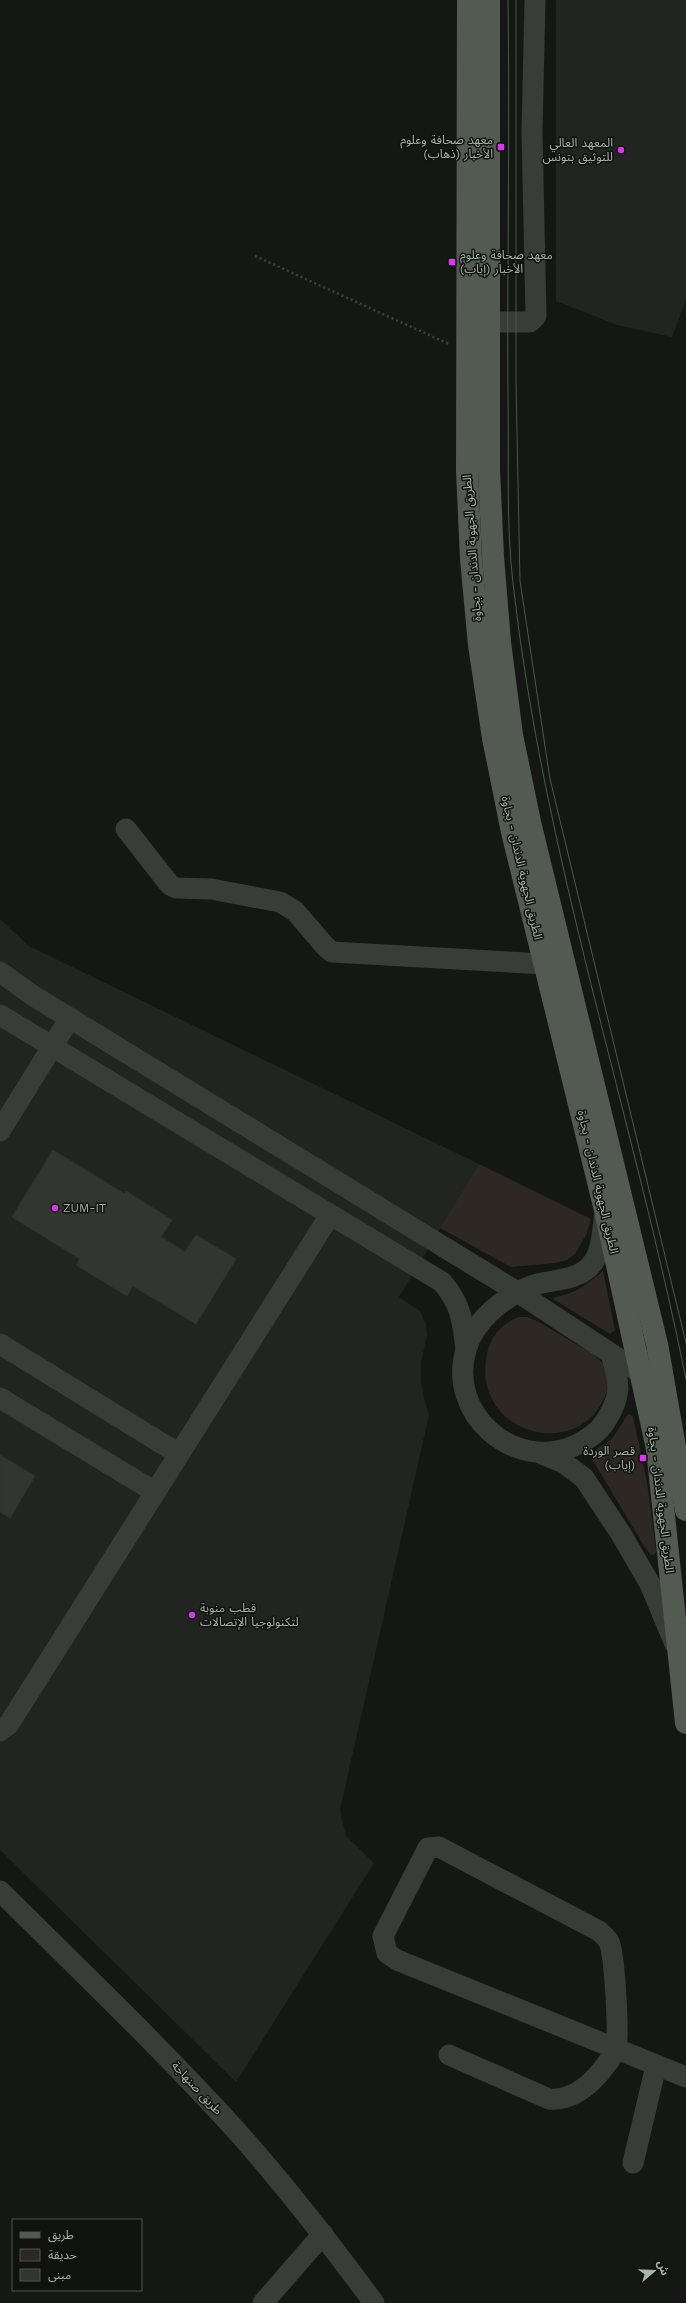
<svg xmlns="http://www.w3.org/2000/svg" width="686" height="2303" viewBox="0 0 686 2303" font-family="'Work Sans','Noto Sans Arabic',sans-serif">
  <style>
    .built { fill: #212421 }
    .green { fill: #2e2825 }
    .building { fill: #323632; stroke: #2f3230 }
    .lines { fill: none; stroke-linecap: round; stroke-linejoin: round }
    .path { stroke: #3c423c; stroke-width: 2.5; stroke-dasharray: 2 3; stroke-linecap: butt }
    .minor { stroke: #383d38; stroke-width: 21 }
    .major { stroke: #525a52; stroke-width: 22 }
    .tram { stroke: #4f564f; stroke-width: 1 }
    .poi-dot { fill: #d837ed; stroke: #101210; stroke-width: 1.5 }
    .labels { text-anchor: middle; stroke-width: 3; stroke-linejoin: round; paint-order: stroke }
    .poi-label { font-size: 12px; fill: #a8b6a7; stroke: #101210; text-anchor: end }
    .street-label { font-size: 12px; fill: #a8b6a7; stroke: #101210 }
  </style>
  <rect width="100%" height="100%" fill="#151715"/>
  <g class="built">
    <polygon points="556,0 686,0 686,300 672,337 617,325 556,301"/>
    <polygon points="0,919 29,946 479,1164 399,1297 420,1311 426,1325 427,1335 421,1363 421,1380 424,1399 429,1415 340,1810 346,1836 374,1863 236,2082 0,1850"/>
  </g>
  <g class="green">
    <polygon points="479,1164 591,1219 586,1235 575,1254 567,1260 555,1263 511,1267 440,1228"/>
    <path d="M603,1271l12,59 -5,4 -57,-35 2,-2c20,-3 33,-13 48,-26z"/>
    <path d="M519,1317h9l9,4 56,33 13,12c1,7 3,18 1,24 -22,74 -137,47 -120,-36 3,-17 15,-31 32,-37z"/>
    <polygon points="628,1414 633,1416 647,1483 656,1551 655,1554 651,1555 644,1546 591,1457 592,1452 612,1439"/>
  </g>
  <g class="building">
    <polygon points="53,1150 125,1194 126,1191 172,1220 161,1237 185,1252 196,1235 236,1259 196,1324 133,1286 127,1296 76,1265 80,1259 12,1217"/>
    <polygon points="0,1455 35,1476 10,1518 0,1512"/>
  </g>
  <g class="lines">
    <polyline class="path" points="255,256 449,344"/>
    <g class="minor">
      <polyline points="490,322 530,322 536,316 532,132 535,0"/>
      <polyline points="126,829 170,885 176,888 211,889 280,902 295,911 325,946 332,952 545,964"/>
      <polyline points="0,972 32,995 519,1293 642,1374 650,1382"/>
      <path d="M0,1015l442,267c20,24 20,37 24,67"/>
      <polyline points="0,1131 70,1018"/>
      <path d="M605,1214c-3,16 -2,33 -11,47 -12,20 -40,18 -60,24 -28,10 -60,35 -68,65 -19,63 47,122 108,96 11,-5 24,-13 31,-24 17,-26 15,-39 6,-68"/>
      <polyline points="0,1344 179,1454"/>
      <polyline points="0,1398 155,1492"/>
      <polyline points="542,1454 564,1463 584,1478 621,1534 650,1584 675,1644"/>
      <polyline points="0,1731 9,1724 330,1215"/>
      <path d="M0,1891c79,78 159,155 234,237 50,56 96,115 140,175"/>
      <path d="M449,2055l100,44c26,2 45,-17 59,-37 3,-4 7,-9 8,-13 3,-14 -1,-94 -7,-107 -2,-4 -6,-7 -10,-11l-160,-84 -11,1 -45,88 4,17 10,7 289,117"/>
      <polyline points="633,2163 656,2066"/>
      <polyline points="263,2303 323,2234"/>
    </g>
    <g class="major">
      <polyline points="468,0 467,471 471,559 479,645 493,738 512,832 605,1210 657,1449 686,1723"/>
      <polyline points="489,0 489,470 493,557 500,642 512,735 530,822 657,1344 686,1510"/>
    </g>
    <g class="tram">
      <path d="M508,0c2,133 -1,267 0,400 1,60 -2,124 5,183 30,270 119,529 173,796"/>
      <polyline points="516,0 516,383 520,581 550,779 686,1343"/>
    </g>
  </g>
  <g class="poi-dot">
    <rect x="497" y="143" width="8" height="8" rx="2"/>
    <circle cx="621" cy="150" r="4"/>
    <rect x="448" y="258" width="8" height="8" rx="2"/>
    <circle cx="55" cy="1208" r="4"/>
    <rect x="639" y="1454" width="8" height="8" rx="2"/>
    <circle cx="192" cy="1615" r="4"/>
  </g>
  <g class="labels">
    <g class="poi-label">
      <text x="493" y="144">معهد صحافة وعلوم<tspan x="493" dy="14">الأخبار (ذهاب)</tspan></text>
      <text x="613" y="147">المعهد العالي<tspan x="613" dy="14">للتوثيق بتونس</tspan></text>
      <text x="460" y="259" text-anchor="start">معهد صحافة وعلوم<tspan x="460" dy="14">الأخبار (إياب)</tspan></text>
      <text x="63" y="1212" text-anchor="start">ZUM-IT</text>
      <text x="635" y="1455">قصر الوردة<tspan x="635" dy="14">(إياب)</tspan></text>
      <text x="200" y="1612" text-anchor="start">قطب منوبة<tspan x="200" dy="14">لتكنولوجيا الإتصالات</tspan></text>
    </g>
    <g class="street-label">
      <text transform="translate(472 548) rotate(-94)" y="4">الطريق الجهوية الدندان - بجاوة</text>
      <text transform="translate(522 868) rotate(77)" y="4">الطريق الجهوية الدندان - بجاوة</text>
      <text transform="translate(598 1182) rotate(77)" y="4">الطريق الجهوية الدندان - بجاوة</text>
      <text transform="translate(661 1500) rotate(83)" y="4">الطريق الجهوية الدندان - بجاوة</text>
      <text transform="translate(197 2088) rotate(47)" y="4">طريق صنهاجة</text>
    </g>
  </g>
  <rect x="12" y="2219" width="130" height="72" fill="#101210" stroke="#4d544c"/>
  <rect x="20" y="2232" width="20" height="6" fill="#525a52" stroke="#4d544c"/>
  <text x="48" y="2239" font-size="12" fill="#a8b6a7">طريق</text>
  <rect x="20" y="2249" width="20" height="12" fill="#2e2825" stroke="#4d544c"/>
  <text x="48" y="2259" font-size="12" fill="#a8b6a7">حديقة</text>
  <rect x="20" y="2269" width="20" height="12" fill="#323632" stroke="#4d544c"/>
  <text x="48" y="2279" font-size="12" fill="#a8b6a7">مبنى</text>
  <g transform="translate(654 2271) rotate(71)" stroke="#101210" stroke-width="3" paint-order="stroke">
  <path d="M0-3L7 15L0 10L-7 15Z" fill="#a8b6a7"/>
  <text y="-6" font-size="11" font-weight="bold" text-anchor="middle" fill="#a8b6a7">ش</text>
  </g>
</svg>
